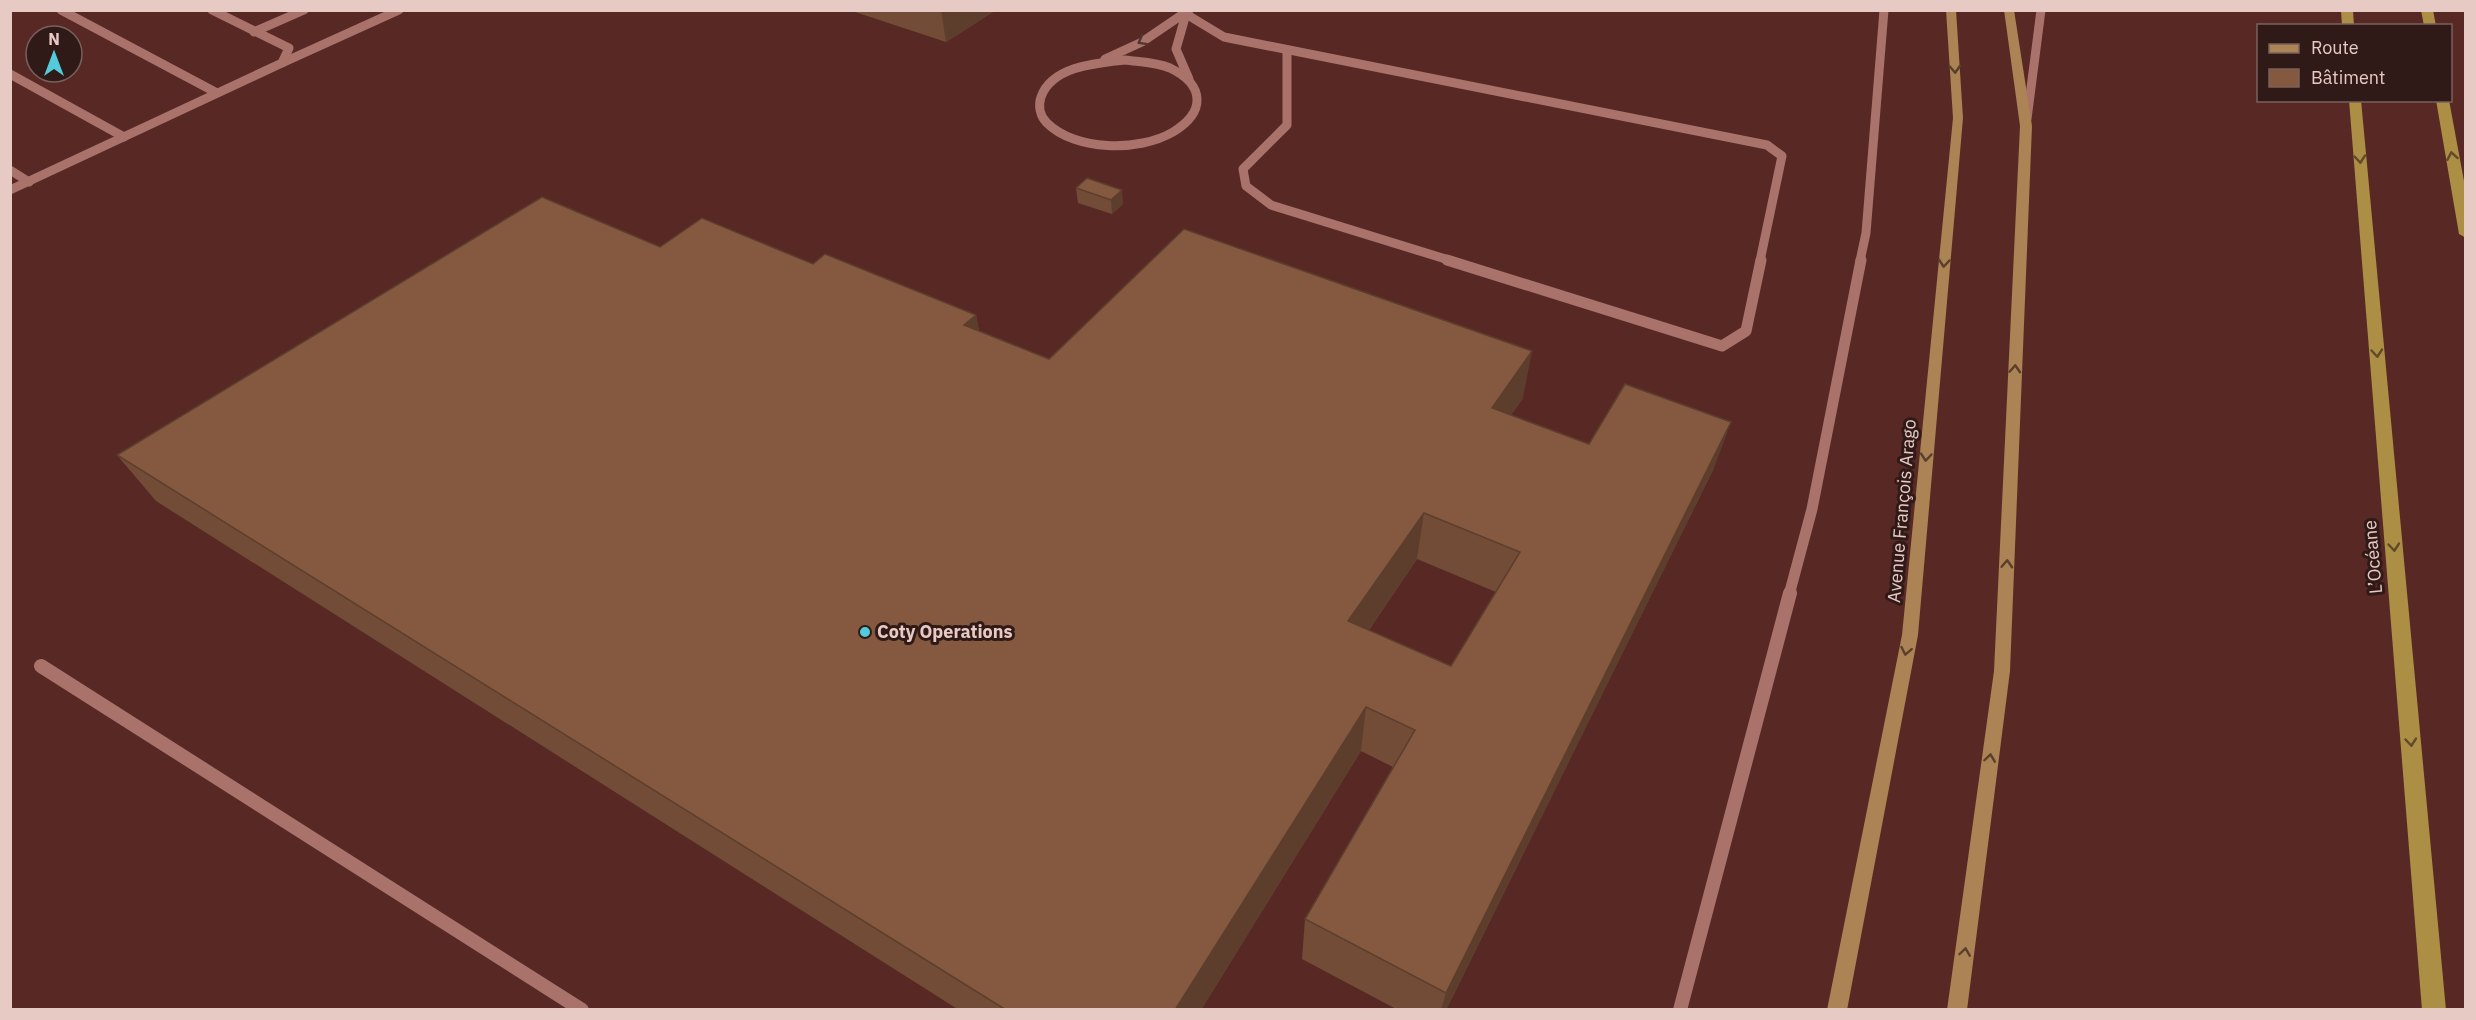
<svg xmlns="http://www.w3.org/2000/svg" width="2476" height="1020" viewBox="0 0 2476 1020" font-family="'IBM Plex Sans',sans-serif">
  <style>
    .lines { fill: none; stroke-linecap: round; stroke-linejoin: round }
    .service-far2 { stroke: #a9726b; stroke-width: 9 }
    .service-far1 { stroke: #a9726b; stroke-width: 11 }
    .service { stroke: #a9726b; stroke-width: 14 }
    .minor { stroke: #a9726b; stroke-width: 9 }
    .primary { fill: #ab8354; fill-rule: evenodd }
    .motorway { fill: #ac8f45; fill-rule: evenodd }
    .wall { fill: #724c37; fill-rule: evenodd }
    .shaded-wall { fill: #5d3e2d }
    .building { fill: #855840; stroke: #5d3e2d; stroke-width: 1.5; fill-rule: evenodd }
    .oneway { stroke: #543430 }
    .oneway2 { stroke: #5a3f2c }
    .oneway3 { stroke: #614929 }
    .poi-dot { fill: #53cbdb; stroke: #2f1a17; stroke-width: 2 }
    .labels { text-anchor: middle; stroke-width: 6; stroke-linejoin: round; paint-order: stroke }
    .street-label { font-size: 18px; fill: #e8cac5; stroke: #2f1a17 }
    .poi-label { font-size: 18px; font-weight: bold; fill: #e8cac5; stroke: #2f1a17; text-anchor: start }
  </style>
  <rect width="100%" height="100%" fill="#582924"/>
  <g class="lines">
    <g class="service-far2">
      <polyline points="61,10 217,93"/>
      <polyline points="1186,14 1224,37 1767,145 1782,156 1760,261"/>
      <polyline points="254,32 304,10"/>
      <polyline points="1287,50 1287,125 1243,169 1246,186 1271,205 1452,261"/>
      <polyline points="282,63 399,10"/>
      <polyline points="10,74 124,137"/>
      <polyline points="2027,119 2041,10"/>
      <polyline points="10,170 29,182"/>
      <polyline points="10,190 282,63 289,48 212,10"/>
      <polyline points="1860,261 1866,233 1884,10"/>
    </g>
    <g class="service-far1">
      <polyline points="1447,260 1722,346 1746,331 1761,260"/>
      <polyline points="1789,595 1812,509 1861,260"/>
    </g>
    <g class="service">
      <polyline points="41,666 582,1010"/>
      <polyline points="1680,1010 1790,593"/>
    </g>
    <g class="minor">
      <polyline points="1186,14 1176,49 1189,79"/>
      <polyline points="1105,59 1142,42 1189,10"/>
      <path d="M1125,60c15,2 31,2 45,8 35,17 36,44 3,64 -34,20 -98,19 -126,-9 -7,-7 -9,-17 -6,-26 11,-31 56,-34 84,-37z"/>
    </g>
    <g class="primary">
      <polygon points="1946,10 1956,10 1963,118 1918,635 1847,1010 1827,1010 1902,635 1953,118"/>
      <polygon points="2004,10 2014,10 2032,126 2010,671 1967,1010 1947,1010 1994,671 2020,126"/>
    </g>
    <g class="motorway">
      <polygon points="2341,10 2353,10 2354,26 2342,26"/>
      <polygon points="2421,10 2433,10 2436,26 2424,26"/>
      <polygon points="2349,100 2361,100 2446,1010 2422,1010"/>
      <polygon points="2436,100 2449,100 2466,192 2466,238 2459,234"/>
    </g>
  </g>
  <g class="wall">
    <polygon points="849,10 996,10 946,42"/>
    <polygon points="1087,178 1123,204 1112,214 1078,203 1076,188"/>
    <path d="M660,247l153,17 163,51 3,16 70,28 474,39 -12,17 78,29 125,24 -268,542h-48l-96,-51 3,-40 88,-152 -32,-16 -160,259h-242l-803,-509 -39,-46zM1417,559l79,33 -45,74 -82,-36z"/>
  </g>
  <g class="shaded-wall">
    <polygon points="941,10 996,10 946,42"/>
    <polygon points="1122,190 1123,204 1112,214 1111,200"/>
    <polygon points="976,315 984,361 964,325"/>
    <polygon points="1532,351 1523,398 1484,454 1492,408"/>
    <polygon points="1731,422 1714,468 1446,1010 1441,1010 1446,993"/>
    <polygon points="1424,513 1417,559 1344,666 1348,621"/>
    <polygon points="1366,707 1361,751 1201,1010 1175,1010"/>
  </g>
  <g class="building">
    <polygon points="1087,178 1122,190 1111,200 1076,188"/>
    <path d="M542,197l118,50 42,-29 111,46 12,-10 151,61 -12,10 85,34 135,-130 348,122 -40,57 97,36 36,-60 106,38 -285,571 -141,-74 110,-189 -49,-23 -191,303h-169l-889,-555zM1424,513l96,39 -69,114 -103,-45z"/>
  </g>
  <defs><path id="oneway-chevron" d="M-2-3.5L2.5 0L-2 3.5" fill="none" stroke-width="1.6" stroke-linecap="round" stroke-linejoin="round" transform="scale(1.5)"/></defs>
  <use class="oneway" href="#oneway-chevron" transform="translate(1142 41) rotate(151)"/>
  <g class="oneway2">
    <use href="#oneway-chevron" transform="translate(1955 69) rotate(87)"/>
    <use href="#oneway-chevron" transform="translate(1944 263) rotate(95)"/>
    <use href="#oneway-chevron" transform="translate(2015 369) rotate(-87)"/>
    <use href="#oneway-chevron" transform="translate(1926 457) rotate(95)"/>
    <use href="#oneway-chevron" transform="translate(2007 564) rotate(-87)"/>
    <use href="#oneway-chevron" transform="translate(1906 651) rotate(101)"/>
    <use href="#oneway-chevron" transform="translate(1990 758) rotate(-82)"/>
    <use href="#oneway-chevron" transform="translate(1965 952) rotate(-82)"/>
  </g>
  <g class="oneway3">
    <use href="#oneway-chevron" transform="translate(2452 156) rotate(-100)"/>
    <use href="#oneway-chevron" transform="translate(2360 159) rotate(85)"/>
    <use href="#oneway-chevron" transform="translate(2377 353) rotate(85)"/>
    <use href="#oneway-chevron" transform="translate(2394 547) rotate(85)"/>
    <use href="#oneway-chevron" transform="translate(2411 742) rotate(85)"/>
  </g>
  <circle class="poi-dot" cx="865" cy="632" r="6"/>
  <g class="labels">
    <g class="street-label">
      <text transform="translate(1902 511) rotate(-85)" y="6">Avenue François Arago</text>
      <text transform="translate(2373 557) rotate(-95)" y="6">L’Océane</text>
    </g>
    <g class="poi-label">
      <text x="877" y="638">Coty Operations</text>
    </g>
  </g>
  <rect width="2476" height="1020" fill="none" stroke="#e8cac5" stroke-width="24"/>
  <rect x="2257" y="24" width="195" height="78" fill="#2f1a17" stroke="#79605d" stroke-width="1.5"/>
  <rect x="2269" y="44" width="30" height="9" fill="#ab8354" stroke="#79605d" stroke-width="1.5"/>
  <text x="2311" y="54" font-size="18" fill="#e8cac5">Route</text>
  <rect x="2269" y="69" width="30" height="18" fill="#855840" stroke="#79605d" stroke-width="1.5"/>
  <text x="2311" y="84" font-size="18" fill="#e8cac5">Bâtiment</text>
  <g transform="translate(54 54)"><circle r="28" fill="#2f1a17" stroke="#79605d" stroke-width="1.5"/>
  <path d="M0-4.5L10 22L0 15L-10 22Z" fill="#53cbdb"/>
  <text y="-9" font-size="16" font-weight="bold" text-anchor="middle" fill="#e8cac5">N</text>
  </g>
</svg>
